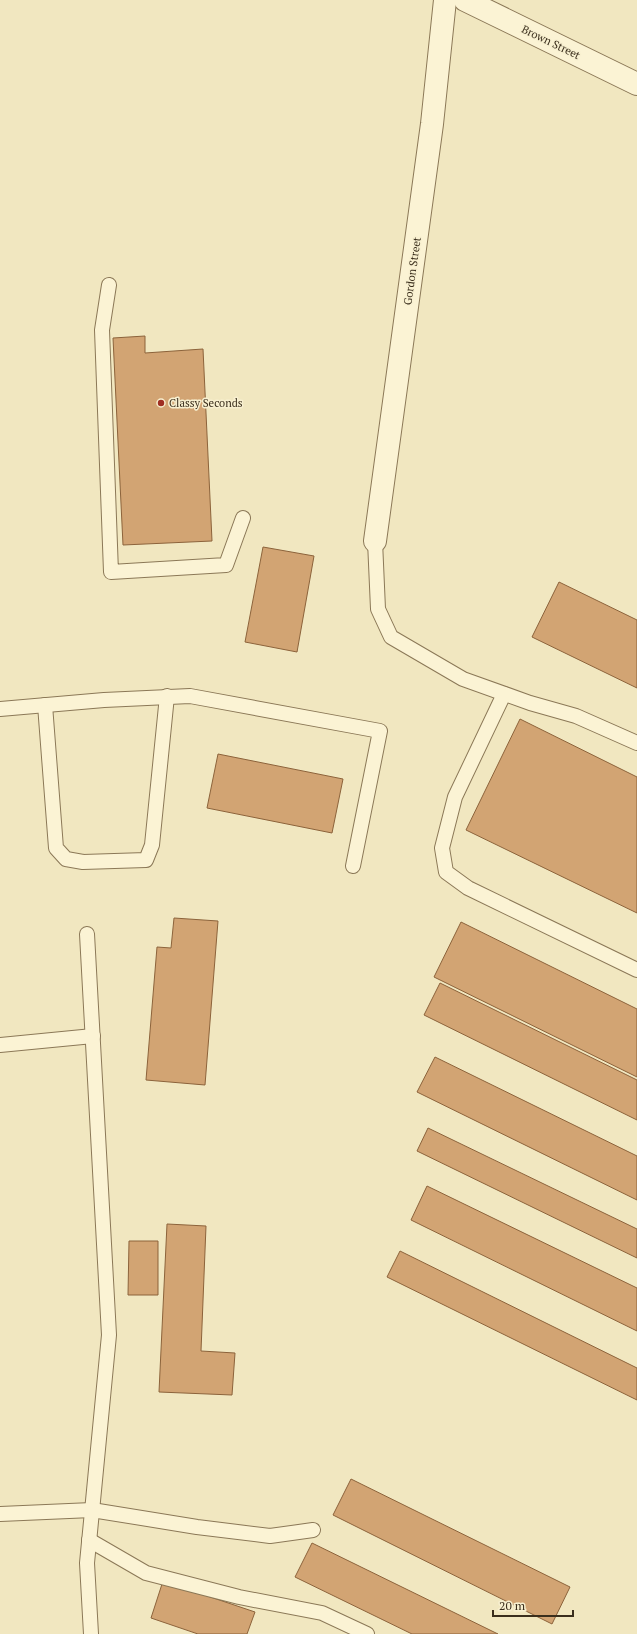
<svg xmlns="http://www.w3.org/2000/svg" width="637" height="1634" viewBox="0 0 637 1634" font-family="'PT Serif',serif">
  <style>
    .building { fill: #d2a473; stroke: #8c633b }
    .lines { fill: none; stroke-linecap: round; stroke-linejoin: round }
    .lane-casing { stroke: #8b7857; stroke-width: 16 }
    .street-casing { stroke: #8b7857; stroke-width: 24 }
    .lane { stroke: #fbf3d4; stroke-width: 14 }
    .street { stroke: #fbf3d4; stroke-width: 22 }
    .poi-dot { fill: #9f2e22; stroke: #f8f0d0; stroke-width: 1.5 }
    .labels { text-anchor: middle; stroke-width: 3; stroke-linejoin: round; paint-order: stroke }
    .street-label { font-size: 11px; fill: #3a2e1c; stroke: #f8f0d0 }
    .poi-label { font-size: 11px; fill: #3a2e1c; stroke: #f8f0d0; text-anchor: start }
  </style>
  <rect width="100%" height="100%" fill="#f1e7c0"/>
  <g class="building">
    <polygon points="145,336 145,353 203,349 212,541 123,545 113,338"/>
    <polygon points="263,547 314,556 297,652 245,642"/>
    <polygon points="559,582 637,620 637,688 532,637"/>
    <polygon points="520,719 637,777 637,913 466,830"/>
    <polygon points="218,754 343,779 332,833 207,808"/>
    <polygon points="174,918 218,921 205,1085 146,1080 157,947 171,948"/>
    <polygon points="461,922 637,1009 637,1077 434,977"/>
    <polygon points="440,983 637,1080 637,1120 424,1015"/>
    <polygon points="435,1057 637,1156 637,1200 417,1092"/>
    <polygon points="428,1128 637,1229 637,1258 417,1151"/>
    <polygon points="427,1186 637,1288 637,1331 411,1220"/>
    <polygon points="167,1224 206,1226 201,1351 235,1353 232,1395 159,1392"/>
    <polygon points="129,1241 158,1241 158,1295 128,1295"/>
    <polygon points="400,1251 637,1368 637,1400 387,1277"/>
    <polygon points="351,1479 570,1587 552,1624 333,1515"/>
    <polygon points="312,1543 498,1634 412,1634 295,1577"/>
    <polygon points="163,1581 255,1612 247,1634 198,1634 151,1618"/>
  </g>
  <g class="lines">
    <g class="lane-casing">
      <g id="lane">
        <polyline points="109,285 102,330 111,572 226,565 243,518"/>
        <polyline points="375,541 378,609 391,637 463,679 530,703 576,716 637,743"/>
        <polyline points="504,694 455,797 442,848 446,872 468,888 637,970"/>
        <polyline points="45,705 56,848 66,859 83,862 146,860 152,845 167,696"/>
        <polyline points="0,709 104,700 190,696 380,731 353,866"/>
        <polyline points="87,934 109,1335 87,1563 91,1634"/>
        <polyline points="0,1045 93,1036"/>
        <polyline points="0,1514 92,1510 197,1527 270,1536 313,1530"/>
        <polyline points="89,1540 146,1573 239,1597 322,1613 367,1634"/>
      </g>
    </g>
    <g class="street-casing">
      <g id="street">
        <polyline points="465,0 637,84"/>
        <polyline points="375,541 432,124 445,0"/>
      </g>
    </g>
    <use href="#lane" class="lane"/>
    <use href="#street" class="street"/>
  </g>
  <circle class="poi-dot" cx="161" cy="403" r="4"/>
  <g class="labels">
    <g class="street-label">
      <text transform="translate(551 42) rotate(26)" y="4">Brown Street</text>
      <text transform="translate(412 271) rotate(-82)" y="4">Gordon Street</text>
    </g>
    <g class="poi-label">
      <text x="169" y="407">Classy Seconds</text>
    </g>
  </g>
  <path d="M493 1610v6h80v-6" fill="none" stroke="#3a2e1c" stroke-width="2"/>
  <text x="499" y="1610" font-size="12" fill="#3a2e1c" stroke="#f8f0d0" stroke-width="3" paint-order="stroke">20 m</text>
</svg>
